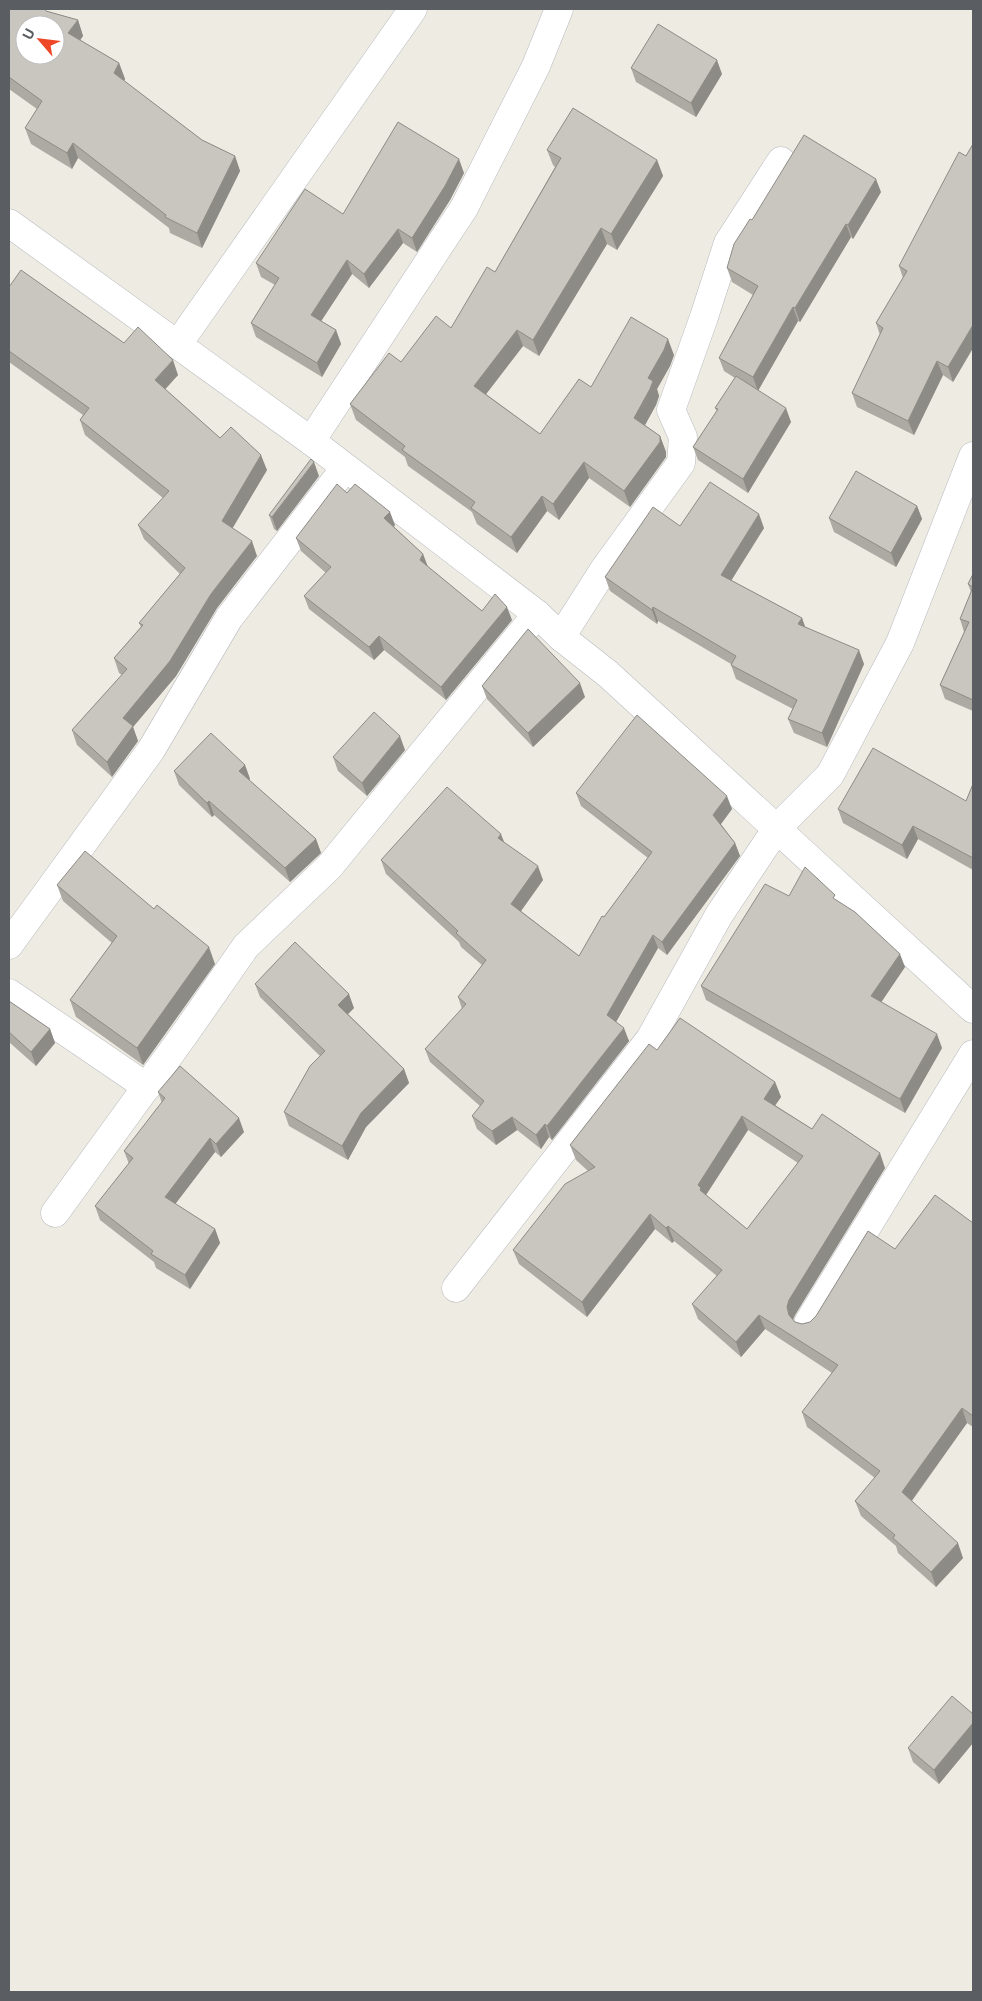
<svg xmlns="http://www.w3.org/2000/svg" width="982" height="2001" viewBox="0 0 982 2001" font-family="'Noto Sans',sans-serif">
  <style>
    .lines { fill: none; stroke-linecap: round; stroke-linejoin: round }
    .minor-casing { stroke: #b7b9bf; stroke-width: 29 }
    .minor { stroke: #fff; stroke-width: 28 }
    .wall { fill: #adaaa4; fill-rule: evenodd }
    .shaded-wall { fill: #8d8b86 }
    .building { fill: #c9c6bf; stroke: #8d8b86; fill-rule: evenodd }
  </style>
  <rect width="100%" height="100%" fill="#eeece2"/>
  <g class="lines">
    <g class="minor-casing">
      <g id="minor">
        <polyline points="9,223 311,441 537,614 561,637 608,674 973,1009"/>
        <polyline points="178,344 413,9"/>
        <polyline points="311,441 464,208 536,66 559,9"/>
        <polyline points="561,637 603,571 681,463 683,437 671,410 704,317 728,243 781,161"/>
        <polyline points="9,945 151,750 229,618 345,468"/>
        <polyline points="9,993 147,1087"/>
        <polyline points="55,1213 184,1035 246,946 329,867 537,614"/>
        <polyline points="456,1288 650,1039 719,915 777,828 830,775 900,643 973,456"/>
        <polyline points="808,1323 973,1054"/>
      </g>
    </g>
    <use href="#minor" class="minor"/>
  </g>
  <g class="wall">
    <polygon points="9,9 46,11 78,20 83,36 80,40 119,63 125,79 124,81 202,140 235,156 240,171 202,248 170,233 169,228 78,158 72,169 31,144 25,128 37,109 9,89"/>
    <polygon points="631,68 722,74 696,117 636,82"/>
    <polygon points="973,144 973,348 953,382 943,375 914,435 857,407 852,393 880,335 876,323 903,278 899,266"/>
    <polygon points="547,150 657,160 663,176 617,250 607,244 539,356 523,346 486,394 540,434 591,387 674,355 670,366 657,389 659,396 656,405 645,425 660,436 666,452 666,457 630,507 589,478 559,520 547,511 517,553 477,524 472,512 408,466 405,457 356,420 350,404 401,362 451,328 495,272 555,167 553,165"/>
    <polygon points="464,173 450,200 417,252 403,243 369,288 352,274 321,321 336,330 341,344 322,377 256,337 251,323 275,285 261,277 256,263 343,214"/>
    <polygon points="881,192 853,239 851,237 800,322 798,321 758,390 791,422 748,493 698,460 693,447 717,411 715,408 735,378 724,371 719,358 753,295 732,282 727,268 752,220"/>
    <polygon points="9,287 124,343 178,375 165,389 220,438 267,470 232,528 257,556 217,608 176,676 133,727 138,741 112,777 77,745 72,730 122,675 119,673 114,658 141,627 139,623 180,574 144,539 138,525 163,498 85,435 80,420 83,415 9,362"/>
    <polygon points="319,476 277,531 274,529 269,515"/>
    <polygon points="347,493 395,525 394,527 423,554 427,566 482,611 512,620 446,700 384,650 374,660 309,609 304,596 326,573 301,551 296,538"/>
    <polygon points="917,506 922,519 896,567 834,532 829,518"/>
    <polygon points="680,526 764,528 731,580 802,618 805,627 864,664 827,747 794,733 788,719 793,709 736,679 731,665 731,664 658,621 657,624 610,591 605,577"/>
    <polygon points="973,574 973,711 945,699 940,685 964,632 960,619 971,592 968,584"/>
    <polygon points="482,686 585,697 533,747 487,699"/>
    <polygon points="405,750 367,796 338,771 333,757"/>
    <polygon points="245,765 250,779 249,780 316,839 321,853 290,882 214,815 212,817 179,785 174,771"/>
    <polygon points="973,784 973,870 918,839 907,859 843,823 838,809 966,801"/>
    <polygon points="576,793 732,809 721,824 735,843 740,856 667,955 658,948 616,1022 629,1041 552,1140 549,1137 541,1149 517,1130 496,1145 477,1129 472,1116 480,1106 430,1062 425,1049 462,1009 458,997 482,965 461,947 459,942 386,874 381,860 505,843 543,880 521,911 579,956 604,917 648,858 581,806"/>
    <polygon points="57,885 215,964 143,1065 76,1017 70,1000 112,943 63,901"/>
    <polygon points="789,896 838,901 905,967 881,1002 942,1048 905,1113 706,1000 701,986"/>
    <polygon points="255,984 354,1008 348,1014 404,1069 409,1083 366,1127 348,1160 289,1126 284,1112 320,1056 260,997"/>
    <polygon points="9,1001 50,1029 55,1043 36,1066 9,1042"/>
    <path d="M657,1050l118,32 6,15 -6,8 37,24 73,39 -90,147 -2,5 2,2 7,2 8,-2 85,-73 78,-26v204l-6,-4 -55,78 51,57 -27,29 -38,-34 -2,-7 -35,-30 -6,-15 20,-23 -68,-51 -5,-15 30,-39 -67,-44 -24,28 -43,-38 -6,-15 25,-28 -43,-35 -2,2 -17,-14 -68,88 -68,-53 -6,-14 75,-79 -12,-11 -6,-15zM748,1130l50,33 -51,66 -41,-34z"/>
    <polygon points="158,1092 244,1132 221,1157 215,1152 175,1204 215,1229 220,1243 190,1289 156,1268 154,1262 100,1220 95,1206 129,1164 124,1151 162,1103"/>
    <polygon points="973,1714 973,1743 939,1784 913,1762 908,1748"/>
  </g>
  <g class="shaded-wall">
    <polygon points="78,20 83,36 74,49 68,33"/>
    <polygon points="717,60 722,74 696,117 691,103"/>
    <polygon points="119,63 125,79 119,88 114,73"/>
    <polygon points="73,143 78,158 72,169 67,153"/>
    <polygon points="235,156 240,171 202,248 197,233"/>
    <polygon points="459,159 464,173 450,200 417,252 412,238"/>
    <polygon points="657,160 663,176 617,250 611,234"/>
    <polygon points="876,179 881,192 853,239 848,225"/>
    <polygon points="846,224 851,237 800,322 795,308"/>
    <polygon points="601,228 607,244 539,356 533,340"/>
    <polygon points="398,229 403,243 369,288 364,274"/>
    <polygon points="347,260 352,274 316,329 311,315"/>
    <polygon points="793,307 798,321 758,391 753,377"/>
    <polygon points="973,325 973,348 953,382 948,367"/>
    <polygon points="336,330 341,344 322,377 317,363"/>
    <polygon points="517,330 523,346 480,402 474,386"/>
    <polygon points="668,339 674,355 670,366 657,389 659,396 656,405 640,434 634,418 648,378"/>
    <polygon points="173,360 178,375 160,395 155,380"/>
    <polygon points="937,361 943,375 914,435 908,421"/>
    <polygon points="786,408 791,422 748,493 743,479"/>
    <polygon points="660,436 666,452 666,457 630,507 624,491"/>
    <polygon points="261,455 267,470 228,536 222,521"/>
    <polygon points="314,462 319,476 277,531 272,517"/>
    <polygon points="584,462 589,478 559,520 553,504"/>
    <polygon points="542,496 547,511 517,553 511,537"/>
    <polygon points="917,506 922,519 896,567 891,553"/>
    <polygon points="390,512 395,525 389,531 384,518"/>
    <polygon points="759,514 764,528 726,589 721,575"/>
    <polygon points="252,541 257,556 217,608 176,676 133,727 138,741 112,777 107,762 123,718 211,594"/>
    <polygon points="423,554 428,567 420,560"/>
    <polygon points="507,607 512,620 446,700 441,687"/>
    <polygon points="653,607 658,621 657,624 652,610"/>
    <polygon points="802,618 807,632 798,624"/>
    <polygon points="379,636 384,650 374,660 369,647"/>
    <polygon points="859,650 864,664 827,747 822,733"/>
    <polygon points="580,683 585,697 533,747 528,733"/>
    <polygon points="400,736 405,750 367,796 362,783"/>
    <polygon points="245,765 250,779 244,785 239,771"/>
    <polygon points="727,796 732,809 718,828 713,815"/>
    <polygon points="209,801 214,815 212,817 207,803"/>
    <polygon points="913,826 918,839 907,859 902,845"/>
    <polygon points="501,834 506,847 498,838"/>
    <polygon points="316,839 321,853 290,882 285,868"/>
    <polygon points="735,843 740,856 667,955 662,942"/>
    <polygon points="538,866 543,880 516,918 511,904"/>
    <polygon points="653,935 658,948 612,1029 607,1015"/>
    <polygon points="209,947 215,964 143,1065 137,1048"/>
    <polygon points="900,954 905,967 876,1010 871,996"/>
    <polygon points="349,994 354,1008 343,1019 338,1005"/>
    <polygon points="624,1028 629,1041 552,1140 547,1126"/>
    <polygon points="50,1029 55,1043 36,1066 31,1052"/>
    <polygon points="937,1034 942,1048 905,1113 900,1099"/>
    <polygon points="404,1069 409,1083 366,1127 348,1160 342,1146 361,1113"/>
    <polygon points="775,1082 781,1097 770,1113 764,1099"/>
    <polygon points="742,1116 748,1130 704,1198 706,1203 698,1185"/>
    <polygon points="512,1117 517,1130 496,1145 492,1131"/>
    <polygon points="239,1118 244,1132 221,1157 216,1144"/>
    <polygon points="545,1124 549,1137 541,1149 536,1135"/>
    <polygon points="210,1138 215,1152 170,1211 165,1197"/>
    <polygon points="880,1153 885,1168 795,1315 792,1322 789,1315 787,1307 789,1300"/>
    <polygon points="650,1214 655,1229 587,1317 582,1302"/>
    <polygon points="668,1226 674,1241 672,1243 666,1228"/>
    <polygon points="215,1229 220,1243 190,1289 185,1275"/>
    <polygon points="759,1315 765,1329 741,1357 736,1342"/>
    <polygon points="962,1408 967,1423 907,1507 902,1492"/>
    <polygon points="958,1543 963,1558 936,1587 931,1572"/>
    <polygon points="973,1723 973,1743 939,1784 934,1770"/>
  </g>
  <g class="building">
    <path d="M9,9h35l2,2 32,9 -10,13 51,30 -5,10 88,67 33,16 -38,77 -32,-16 1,-2 -93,-72 -6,10 -42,-25 17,-27 -33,-24zM25,25h30v30h-30z"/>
    <polygon points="658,24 717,60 691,103 631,68"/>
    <polygon points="573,108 657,160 611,234 601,228 533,340 517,330 474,386 540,434 579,379 591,387 631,317 668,339 664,350 648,378 653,381 650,389 634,418 660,436 660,442 624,491 584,462 553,504 542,496 511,537 471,508 475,502 402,450 405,446 350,404 389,353 401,362 436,316 451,328 487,267 495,272 561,158 547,150"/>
    <polygon points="398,122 459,159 445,186 412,238 398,229 364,274 347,260 311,315 336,330 317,363 251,323 279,278 256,263 305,189 343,214"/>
    <polygon points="804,135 876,179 848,225 846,224 795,308 793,307 753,377 719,358 758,286 727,268 734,244 750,219 752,220"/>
    <polygon points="973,144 973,325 948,367 937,361 908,421 852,393 883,328 876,323 907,271 899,266 959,152 966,156"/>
    <polygon points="21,270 124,343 138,327 173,360 155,380 220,438 231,427 261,455 222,521 252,541 211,594 170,661 123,718 133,726 107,762 72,730 127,669 114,658 143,625 139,623 185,568 138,525 169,491 80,420 89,408 9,351 9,287"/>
    <polygon points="736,376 786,408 743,479 693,447 718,409 715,408"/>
    <polygon points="311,459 314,462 272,517 269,515"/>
    <polygon points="856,471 917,506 891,553 829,518"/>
    <polygon points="710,482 759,514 721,575 802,618 798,624 859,650 822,733 788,719 797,700 731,665 736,656 653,607 652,610 605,577 653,507 680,526"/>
    <polygon points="337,484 347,493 355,484 390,512 384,518 423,554 420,560 482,611 495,594 507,607 441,687 379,636 369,647 304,596 331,567 296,538"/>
    <polygon points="973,574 973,700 940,685 969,622 960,619 973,587 968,584"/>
    <polygon points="528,629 580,683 528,733 482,686"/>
    <polygon points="374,712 400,736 362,783 333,757"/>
    <polygon points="637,715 727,796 713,815 735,843 662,942 653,935 607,1015 624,1028 547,1126 545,1124 536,1135 512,1117 492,1131 472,1116 484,1101 425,1049 466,1004 458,997 486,960 456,933 458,931 381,860 447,787 501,834 498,838 538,866 511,904 579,956 602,916 604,917 652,852 576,793"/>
    <polygon points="211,733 245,765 239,771 316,839 285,868 209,801 207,803 174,771"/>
    <polygon points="873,748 966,801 973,784 973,858 913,826 902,845 838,809"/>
    <polygon points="85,851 154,909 157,905 209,947 137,1048 70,1000 117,936 57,885"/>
    <polygon points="805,867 835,895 833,898 855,912 900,954 871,996 937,1034 900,1099 701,986 765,884 789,896"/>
    <polygon points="295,942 349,994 338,1005 404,1069 361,1113 342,1146 284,1112 310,1066 325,1051 255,984"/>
    <polygon points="9,1001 50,1029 31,1052 9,1032"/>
    <path d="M680,1018l95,64 -11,17 48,30 10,-15 58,39 -91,147 -2,7 2,8 6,7 7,2 8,-2 6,-6 52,-85 27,18 40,-54 38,28v193l-11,-8 -60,84 56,51 -27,29 -38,-34 2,-3 -40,-34 25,-30 -78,-59 36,-47 -79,-50 -23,27 -44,-38 30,-34 -54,-44 -2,2 -16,-14 -68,88 -69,-52 52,-66 30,-17 -25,-22 79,-101 8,6zM742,1116l61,40 -56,73 -47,-39 1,-2 -3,-3z"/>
    <polygon points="180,1066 239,1118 216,1144 210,1138 165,1197 215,1229 185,1275 151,1254 153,1251 95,1206 133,1158 124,1151 165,1098 158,1092"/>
    <polygon points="952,1696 973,1714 973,1723 934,1770 908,1748"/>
  </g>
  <rect width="982" height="2001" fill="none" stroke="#5a5e63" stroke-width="20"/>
  <g transform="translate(40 40) rotate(298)"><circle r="24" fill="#ffffff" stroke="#bdbfc1"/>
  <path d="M0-4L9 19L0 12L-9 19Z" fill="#ee4727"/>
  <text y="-8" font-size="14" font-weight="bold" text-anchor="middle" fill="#5a5e63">U</text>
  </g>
</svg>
